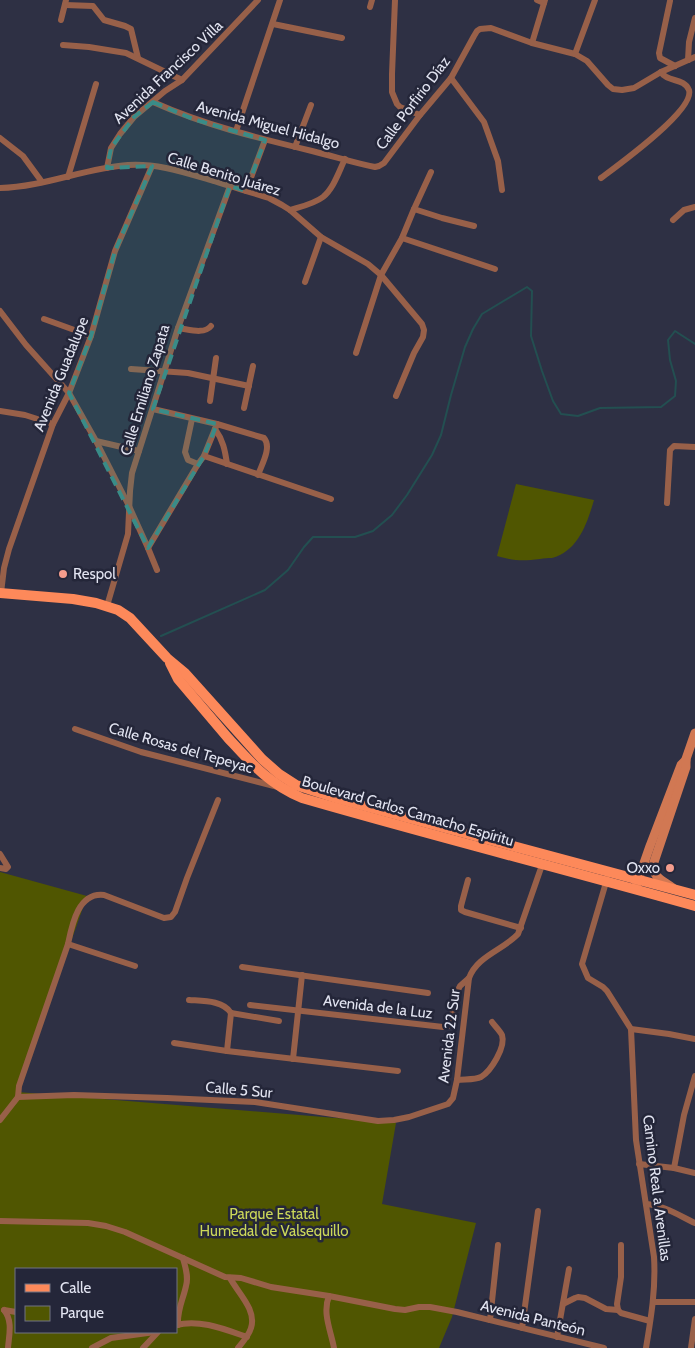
<svg xmlns="http://www.w3.org/2000/svg" width="695" height="1348" viewBox="0 0 695 1348" font-family="Cabin,sans-serif">
  <style>
    .green { fill: #505601; fill-rule: evenodd }
    .lines { fill: none; stroke-linecap: round; stroke-linejoin: round }
    .stream { stroke: #234f51; stroke-width: 2 }
    .street { stroke: #986049; stroke-width: 6 }
    .secondary { stroke: #d17853; stroke-width: 9 }
    .primary { stroke: #fd895a; stroke-width: 10 }
    .marked { fill: #398c88; fill-opacity: 0.2; stroke: #398c88; stroke-width: 4; stroke-dasharray: 10 6; stroke-linejoin: round }
    .poi-dot { fill: #f59d8d; stroke: #242639; stroke-width: 2 }
    .labels { text-anchor: middle; stroke-width: 5; stroke-linejoin: round; paint-order: stroke }
    .street-label { font-size: 15px; fill: #e2e4f1; stroke: #242639 }
    .poi-label { font-size: 15px; fill: #e2e4f1; stroke: #242639; text-anchor: start }
    .park-label { font-size: 15px; fill: #ccd859; stroke: #242639 }
  </style>
  <rect width="100%" height="100%" fill="#2e3044"/>
  <g class="green">
    <path d="M516,484l78,16c-7,24 -16,51 -42,58 -4,0 -8,0 -12,1 -17,2 -26,2 -43,-3z"/>
    <path d="M0,872l87,24 -69,196 378,31 -14,81 94,19 -24,94 -13,31h-439zM16,1269h160v63h-160z"/>
  </g>
  <g class="lines">
    <polyline class="stream" points="161,636 265,590 288,570 304,547 313,537 355,537 373,531 392,515 407,495 432,455 441,435 451,395 465,347 473,329 482,314 527,287 532,291 531,336 542,371 553,401 561,414 578,416 600,408 661,407 675,396 676,381 670,360 668,340 675,331 695,344"/>
    <g class="street">
      <polyline points="395,0 392,74 392,92 397,104 400,107 420,115"/>
      <polyline points="537,0 544,3"/>
      <polyline points="670,1 659,53 660,58 675,66"/>
      <polyline points="65,5 93,6 104,20 125,26 131,29 138,58"/>
      <polyline points="370,7 372,0"/>
      <polyline points="61,20 66,0"/>
      <polyline points="273,24 342,38"/>
      <polyline points="532,43 545,0"/>
      <polyline points="63,45 89,47 126,53 182,80"/>
      <polyline points="575,54 595,0"/>
      <polyline points="688,60 689,42 695,18"/>
      <polyline points="451,78 484,122 498,161 502,190"/>
      <path d="M153,102c51,23 105,36 159,49 21,5 42,12 63,16l4,-1 5,-3 36,-48 31,-37 23,-42 3,-5 3,-2 11,-1 41,15 43,11 12,7 21,24 5,4 9,1 12,-2 27,-16 34,-15"/>
      <polyline points="236,131 280,0"/>
      <polyline points="0,138 23,156 42,182"/>
      <polyline points="295,147 311,105"/>
      <polyline points="107,168 111,148 120,134 134,117 165,91 182,80 258,0"/>
      <polyline points="68,177 96,84"/>
      <path d="M601,178c16,-12 94,-68 88,-88 -5,-13 -22,-7 -28,-18"/>
      <path d="M0,188c44,-1 85,-20 128,-23 30,-2 58,8 86,16 18,6 37,11 55,17l13,7 8,5 31,27 47,27 13,11 41,49 2,6 -1,7 -9,16 -18,43"/>
      <polyline points="246,191 265,140"/>
      <polyline points="414,209 442,218 474,226"/>
      <path d="M290,210c10,-3 24,-6 33,-13 11,-9 16,-26 22,-38"/>
      <polyline points="673,220 684,210 695,207"/>
      <polyline points="402,238 495,269"/>
      <polyline points="305,282 321,237"/>
      <polyline points="0,311 26,345 69,393 96,441 129,506 148,548 157,570"/>
      <polyline points="44,319 91,336"/>
      <path d="M178,328c10,1 26,7 33,-2"/>
      <polyline points="356,353 381,275 402,238 414,209 431,172"/>
      <polyline points="131,369 188,373 249,386"/>
      <polyline points="210,401 216,358"/>
      <polyline points="244,408 253,366"/>
      <path d="M153,409l64,15 47,14c8,9 -2,26 -6,37"/>
      <polyline points="0,411 25,415 53,424"/>
      <polyline points="192,419 185,452 188,460 198,464"/>
      <path d="M215,429c8,11 10,21 12,35"/>
      <polyline points="96,441 139,451"/>
      <polyline points="204,456 331,499"/>
      <polyline points="667,503 670,450 674,446 695,447"/>
      <polyline points="148,548 198,464 204,456 217,424"/>
      <polyline points="1,593 4,568 9,549 53,424 69,393 91,336 115,251 152,166"/>
      <polyline points="107,606 128,534 130,491 132,473 178,328 230,186"/>
      <polyline points="75,729 141,752 278,787"/>
      <polyline points="0,854 8,867 6,869 0,868"/>
      <path d="M607,879l-25,85 6,14 15,9 4,4 24,38 5,111 18,117c2,31 -3,61 -8,91"/>
      <polyline points="468,880 461,906 461,910 465,912 521,928"/>
      <polyline points="68,944 135,966"/>
      <polyline points="242,967 428,993"/>
      <path d="M189,1000c13,1 34,0 42,13"/>
      <polyline points="250,1005 443,1027 448,1026 450,1023 458,990 460,986 469,978"/>
      <polyline points="231,1013 279,1021"/>
      <polyline points="631,1029 669,1034 695,1039"/>
      <polyline points="174,1043 227,1051 398,1071"/>
      <polyline points="227,1051 231,1013"/>
      <polyline points="293,1059 302,975"/>
      <path d="M457,1080c8,-1 18,0 24,-3 10,-6 25,-30 21,-42 -2,-4 -7,-9 -10,-13"/>
      <path d="M18,1097l56,-2 93,3 88,4 123,19 16,-1 15,-3 39,-13 5,-6 4,-18 12,-102c8,-22 34,-28 49,-44l24,-69"/>
      <path d="M0,1120l18,-23 1,-11 49,-142c4,-19 10,-52 36,-49l60,23 7,-1 4,-5 12,-34 31,-78"/>
      <polyline points="639,1164 674,1168 695,1173"/>
      <polyline points="674,1168 684,1115 695,1076"/>
      <path d="M646,1204c17,1 34,12 49,19"/>
      <polyline points="0,1221 88,1223 106,1226 125,1232 225,1277 241,1278 271,1287 329,1296 395,1309 405,1310 419,1307 430,1307 457,1312 604,1348"/>
      <polyline points="621,1245 621,1277 617,1304 618,1310 621,1313 650,1321"/>
      <path d="M230,1278c8,15 27,32 21,50 -2,7 -8,14 -13,20"/>
      <path d="M329,1296c-7,17 2,35 5,52"/>
      <polyline points="653,1302 695,1302"/>
      <polyline points="563,1304 575,1298 578,1297 585,1298 606,1309 618,1310"/>
      <path d="M4,1310c9,11 5,25 4,38"/>
      <polyline points="4,1310 16,1312"/>
      <polyline points="490,1320 498,1245"/>
      <path d="M176,1325c24,-6 48,4 71,12"/>
      <path d="M178,1325c-1,-15 5,-25 8,-39 3,-10 -1,-19 -3,-28"/>
      <polyline points="522,1328 538,1211"/>
      <polyline points="557,1337 569,1269"/>
      <polyline points="92,1348 111,1338 155,1332"/>
      <polyline points="143,1348 158,1332"/>
      <polyline points="691,1348 695,1319"/>
    </g>
    <g class="secondary">
      <polyline points="636,886 650,846 681,765 686,760"/>
      <path d="M673,888c-9,-7 -21,-11 -20,-23l33,-98v-8l9,-26"/>
    </g>
    <g class="primary">
      <polyline points="0,593 73,599 96,603 118,610 130,618 167,658 185,673 262,759 279,774 296,785 339,799 416,820 695,895"/>
      <path d="M170,663l8,16c17,20 33,39 50,59 24,26 41,46 74,60 131,38 262,71 393,108"/>
    </g>
  </g>
  <path class="marked" d="M153,102l40,17 72,21 -19,51 -16,-5 -77,223 64,15 -13,32 -56,92 -79,-155 22,-57 24,-85 37,-85 -45,2 4,-20 23,-31z"/>
  <g class="poi-dot">
    <circle cx="63" cy="574" r="5"/>
    <circle cx="670" cy="868" r="5"/>
  </g>
  <g class="labels">
    <g class="street-label">
      <text transform="translate(168 72) rotate(-43)" y="5">Avenida Francisco Villa</text>
      <text transform="translate(413 103) rotate(-53)" y="5">Calle Porfirio Díaz</text>
      <text transform="translate(268 125) rotate(15)" y="5">Avenida Miguel Hidalgo</text>
      <text transform="translate(224 174) rotate(17)" y="5">Calle Benito Juárez</text>
      <text transform="translate(61 374) rotate(-68)" y="5">Avenida Guadalupe</text>
      <text transform="translate(145 390) rotate(-73)" y="5">Calle Emiliano Zapata</text>
      <text transform="translate(181 748) rotate(16)" y="5">Calle Rosas del Tepeyac</text>
      <text transform="translate(408 811) rotate(16)" y="5">Boulevard Carlos Camacho Espíritu</text>
      <text transform="translate(378 1007) rotate(7)" y="5">Avenida de la Luz</text>
      <text transform="translate(449 1036) rotate(-83)" y="5">Avenida 22 Sur</text>
      <text transform="translate(239 1090) rotate(5)" y="5">Calle 5 Sur</text>
      <text transform="translate(657 1188) rotate(83)" y="5">Camino Real a Arenillas</text>
      <text transform="translate(533 1318) rotate(14)" y="5">Avenida Panteón</text>
    </g>
    <g class="poi-label">
      <text x="73" y="579">Respol</text>
      <text x="660" y="873" text-anchor="end">Oxxo</text>
    </g>
    <g class="park-label">
      <text x="274" y="1219">Parque Estatal<tspan x="274" dy="17">Humedal de Valsequillo</tspan></text>
    </g>
  </g>
  <rect x="15" y="1268" width="162" height="65" fill="#242639" stroke="#707283"/>
  <rect x="25" y="1284" width="25" height="8" fill="#fd895a" stroke="#707283"/>
  <text x="60" y="1293" font-size="15" fill="#e2e4f1">Calle</text>
  <rect x="25" y="1306" width="25" height="15" fill="#505601" stroke="#707283"/>
  <text x="60" y="1318" font-size="15" fill="#e2e4f1">Parque</text>
</svg>
